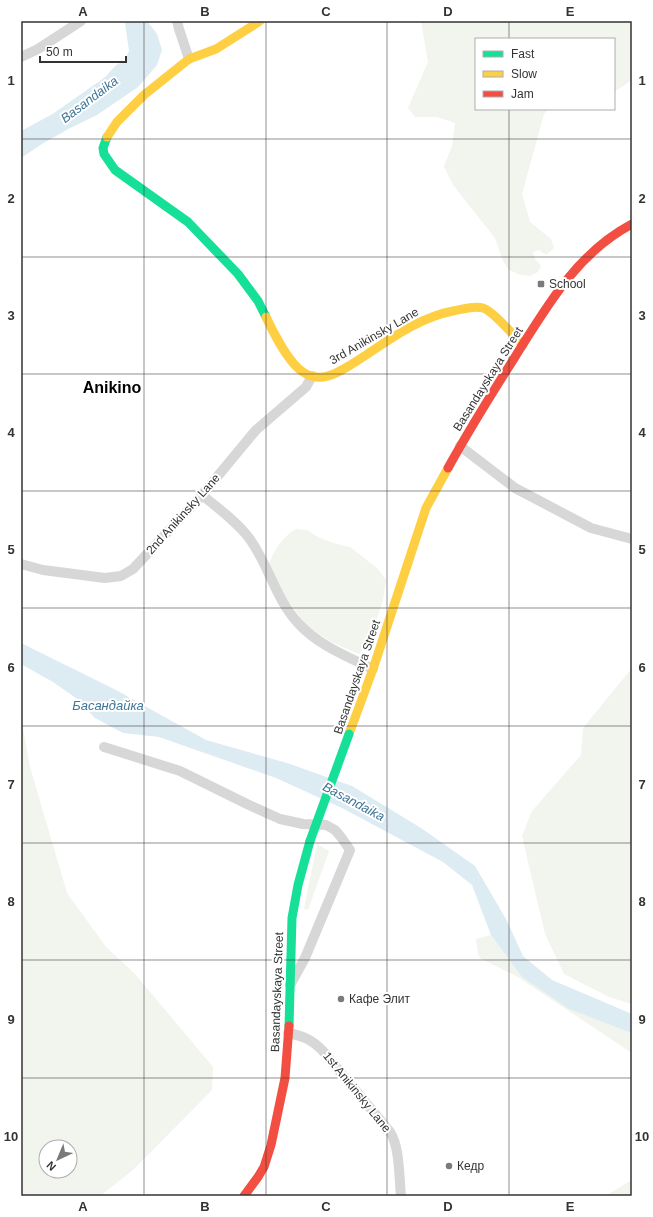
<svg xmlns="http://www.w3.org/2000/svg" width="653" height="1217" viewBox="0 0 653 1217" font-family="Helvetica,sans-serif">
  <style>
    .green { fill: #f1f5ed; fill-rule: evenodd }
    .water { fill: #ddebf3 }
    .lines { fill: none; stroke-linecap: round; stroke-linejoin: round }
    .river { stroke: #ddebf3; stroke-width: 21 }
    .street { stroke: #d7d7d7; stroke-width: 10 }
    .fast { stroke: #16e098; stroke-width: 9 }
    .slow { stroke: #ffcf43; stroke-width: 9 }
    .jam { stroke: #f24e42; stroke-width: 9 }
    .fast-bridge { stroke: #16e098; stroke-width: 9 }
    .grid { fill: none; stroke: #333; stroke-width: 1; stroke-opacity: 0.55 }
    .poi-dot { fill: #7a7a7a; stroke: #fff; stroke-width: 1.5 }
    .labels { text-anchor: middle; stroke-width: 4; stroke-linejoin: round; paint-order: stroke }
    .poi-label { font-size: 12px; fill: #333; stroke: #fff; text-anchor: start }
    .street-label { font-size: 12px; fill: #333; stroke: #fff }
    .water-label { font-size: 13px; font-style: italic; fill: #3f7597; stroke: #fff }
    .district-label { font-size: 16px; font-weight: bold; fill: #000; stroke: #fff }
    .neatline { fill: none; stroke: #333; stroke-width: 1.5 }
    .grid-label { font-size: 13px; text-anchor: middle; font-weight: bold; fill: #333 }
  </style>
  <rect width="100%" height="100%" fill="#fff"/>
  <g class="green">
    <polygon points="421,21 632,21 632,80 614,92 614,39 476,39 476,109 551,109 547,111 544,114 522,194 530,222 551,239 554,248 546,255 539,250 533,252 535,259 541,266 538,272 530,276 521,275 509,270 503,261 495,238 453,185 444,166 452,146 455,123 437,117 415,117 408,108 428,62"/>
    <path d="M296,529l11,1 11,7 15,6 17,4 28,22 8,11 -3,20 -14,43 -10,11 -28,-12 -25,-17 -30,-41 -8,-15c4,-17 13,-31 28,-40z"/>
    <polygon points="632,668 632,1004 609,997 564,974 545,934 522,836 532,811 581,755 583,728"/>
    <path d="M21,718l9,49 37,126 39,54 29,27 78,93 -1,23 -79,80 -33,26h-79zM46,1147h24v24h-24z"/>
    <polygon points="317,844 329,851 308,910 304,909"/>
    <polygon points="491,935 522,977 632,1033 632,1053 516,976 480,958 478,954 476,939"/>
    <polygon points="632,1180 632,1196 605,1196"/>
  </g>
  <g class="water">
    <polygon points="124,21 147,21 157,34 162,50 157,65 138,87 97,115 54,136 21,158 21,138 93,101 118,76 129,51 125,23"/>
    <polygon points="21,643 116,690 206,740 287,763 352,786 421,828 475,866 506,919 523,956 552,980 632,1014 632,1033 569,1009 522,977 491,935 472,885 443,862 342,808 276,778 159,737 123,733 95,718 76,698 53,682 21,664"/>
  </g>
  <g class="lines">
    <polyline class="river" points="21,143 58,123 112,85 123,73"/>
    <g class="street">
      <polyline points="177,21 179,29 189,59"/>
      <polyline points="21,57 38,49 81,21"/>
      <polyline points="460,446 515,488 591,528 632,539"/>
      <path d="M202,495c16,13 35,27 47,43 20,27 26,60 49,85 20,22 48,33 75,46"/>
      <polyline points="21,564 43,570 105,578 121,576 133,569 202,495 256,430 306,387 312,376"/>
      <polyline points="104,747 180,771 249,805 280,819 303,824 326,825 335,830 341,837 350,850 305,958 290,985"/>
      <path d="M288,1033c15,3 23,6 34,17l68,82c10,15 9,46 11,64"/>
    </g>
    <g class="fast">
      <polyline points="107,137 103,148 104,154 115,170 188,222 238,274 258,301 266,317"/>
      <polyline points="289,1026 292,918 298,885 310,841"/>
    </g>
    <g class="slow">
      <polyline points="107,137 117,122 144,95 189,59 216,49 260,21"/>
      <path d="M266,317c7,15 23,46 37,55 5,4 14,6 20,5 13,-1 32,-15 43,-22 27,-18 55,-38 87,-44 8,-1 21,-6 30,-3 10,3 32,29 40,37"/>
      <polyline points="349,734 373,669 426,508 448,468"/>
    </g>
    <g class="jam">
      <path d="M448,468c21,-38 44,-75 67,-111 32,-51 62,-104 117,-133"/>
      <polyline points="244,1196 258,1177 264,1167 271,1145 285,1078 289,1026"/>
    </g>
    <polyline class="fast-bridge" points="310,841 349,734"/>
  </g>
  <path class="grid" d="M144,21v1175M266,21v1175M387,21v1175M509,21v18M509,109v1087M21,139h611M21,257h611M21,374h611M21,491h611M21,608h611M21,726h611M21,843h611M21,960h611M21,1078h611"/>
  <g class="poi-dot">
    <rect x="537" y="280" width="8" height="8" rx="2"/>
    <circle cx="341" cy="999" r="4"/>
    <circle cx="449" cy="1166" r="4"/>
  </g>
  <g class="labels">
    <g class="poi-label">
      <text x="549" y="288">School</text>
      <text x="349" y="1003">Кафе Элит</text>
      <text x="457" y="1170">Кедр</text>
    </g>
    <g class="street-label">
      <text transform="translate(374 336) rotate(-30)" y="4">3rd Anikinsky Lane</text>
      <text transform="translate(488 379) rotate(-58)" y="4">Basandayskaya Street</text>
      <text transform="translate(183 514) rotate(-48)" y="4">2nd Anikinsky Lane</text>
      <text transform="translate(357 677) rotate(-71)" y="4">Basandayskaya Street</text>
      <text transform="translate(277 992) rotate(-88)" y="4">Basandayskaya Street</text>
      <text transform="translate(357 1092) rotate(51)" y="4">1st Anikinsky Lane</text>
    </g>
    <g class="water-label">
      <text transform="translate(89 99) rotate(-37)" y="5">Basandaika</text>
      <text x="108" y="710">Басандайка</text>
      <text transform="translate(354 801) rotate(28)" y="5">Basandaika</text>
    </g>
    <g class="district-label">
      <text x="112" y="393">Anikino</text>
    </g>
  </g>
  <rect width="653" height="1217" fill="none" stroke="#ffffff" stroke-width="44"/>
  <rect x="475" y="38" width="140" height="72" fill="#ffffff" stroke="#adadad"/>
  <rect x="483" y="51" width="20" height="6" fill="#16e098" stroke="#adadad"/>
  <text x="511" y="58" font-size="12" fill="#333333">Fast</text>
  <rect x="483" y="71" width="20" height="6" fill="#ffcf43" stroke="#adadad"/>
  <text x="511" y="78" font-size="12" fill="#333333">Slow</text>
  <rect x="483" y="91" width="20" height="6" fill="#f24e42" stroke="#adadad"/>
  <text x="511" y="98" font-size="12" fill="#333333">Jam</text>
  <g transform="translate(58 1159) rotate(224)"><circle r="19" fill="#ffffff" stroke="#adadad"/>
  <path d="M0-3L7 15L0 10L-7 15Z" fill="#7a7a7a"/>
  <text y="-6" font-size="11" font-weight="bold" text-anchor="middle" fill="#333333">N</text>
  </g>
  <path d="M40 56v6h86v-6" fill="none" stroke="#333333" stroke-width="2"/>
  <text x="46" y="56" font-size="12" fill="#333333" stroke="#ffffff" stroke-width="3" paint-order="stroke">50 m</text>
  <rect x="22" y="22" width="609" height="1173" class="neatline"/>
  <g class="grid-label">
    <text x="83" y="16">A</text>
    <text x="205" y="16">B</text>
    <text x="326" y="16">C</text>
    <text x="448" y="16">D</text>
    <text x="570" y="16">E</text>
    <text x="11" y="85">1</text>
    <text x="642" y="85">1</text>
    <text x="11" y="203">2</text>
    <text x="642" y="203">2</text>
    <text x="11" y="320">3</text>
    <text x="642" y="320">3</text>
    <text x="11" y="437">4</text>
    <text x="642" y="437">4</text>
    <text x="11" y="554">5</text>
    <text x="642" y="554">5</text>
    <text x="11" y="672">6</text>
    <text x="642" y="672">6</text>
    <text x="11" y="789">7</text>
    <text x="642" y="789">7</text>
    <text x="11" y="906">8</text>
    <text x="642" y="906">8</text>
    <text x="11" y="1024">9</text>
    <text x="642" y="1024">9</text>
    <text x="11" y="1141">10</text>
    <text x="642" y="1141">10</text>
    <text x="83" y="1211">A</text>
    <text x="205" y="1211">B</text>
    <text x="326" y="1211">C</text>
    <text x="448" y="1211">D</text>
    <text x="570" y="1211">E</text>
  </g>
</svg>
